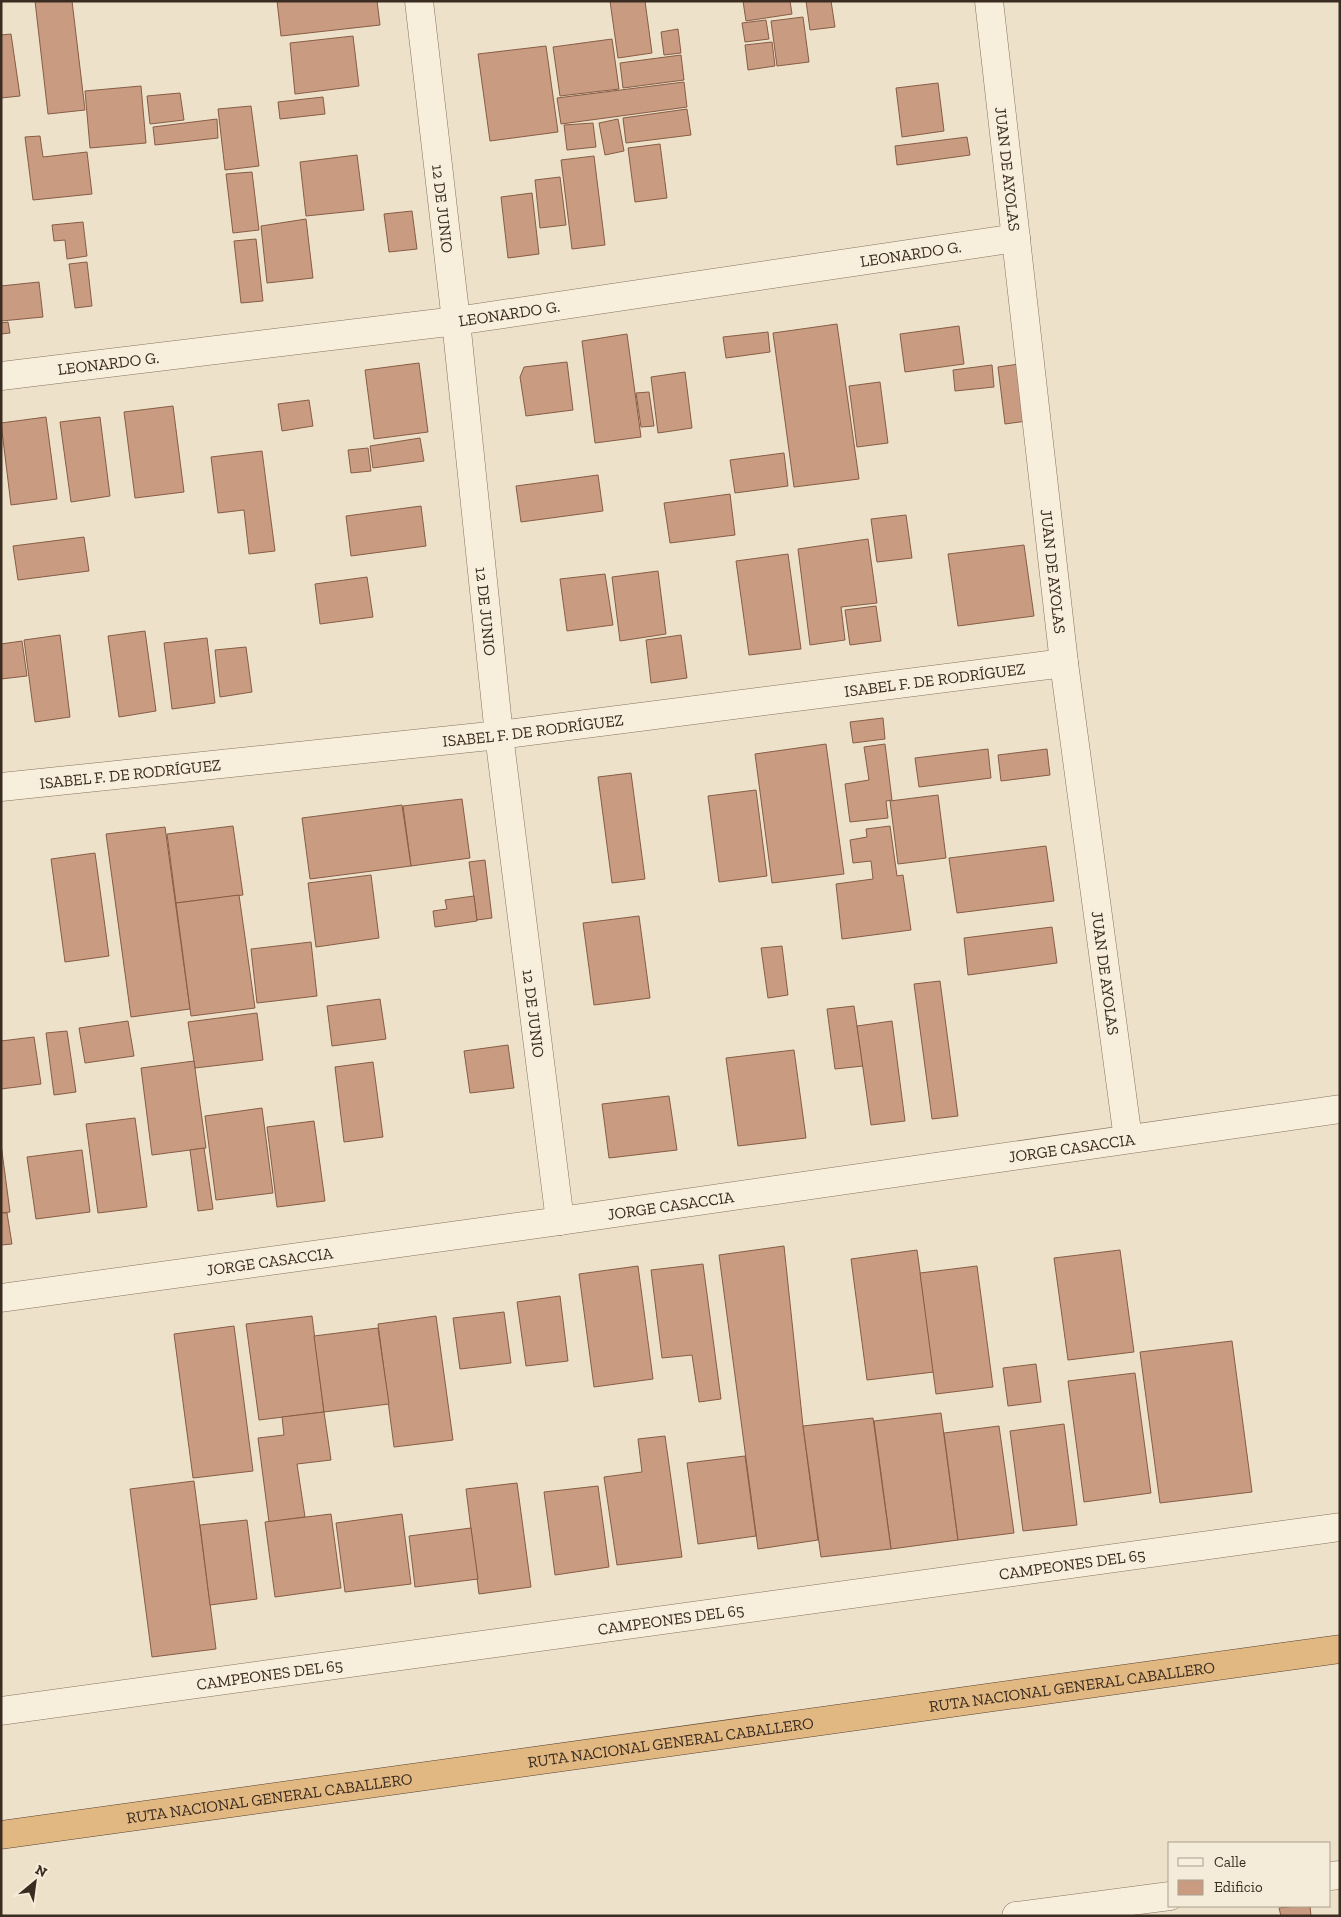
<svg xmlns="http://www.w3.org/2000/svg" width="1341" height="1917" viewBox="0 0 1341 1917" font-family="'Zilla Slab',serif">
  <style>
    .building { fill: #c99c81; stroke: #865c45 }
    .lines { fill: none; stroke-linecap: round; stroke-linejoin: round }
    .minor-casing { stroke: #88735e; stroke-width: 29 }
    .tertiary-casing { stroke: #88735e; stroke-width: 29 }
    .trunk-casing { stroke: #574232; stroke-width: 29 }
    .minor { stroke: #f8eedc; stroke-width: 28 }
    .tertiary { stroke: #f8eedc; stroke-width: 28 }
    .trunk { stroke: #e2b882; stroke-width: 28 }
    .labels { text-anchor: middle; stroke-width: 4; stroke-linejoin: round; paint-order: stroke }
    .street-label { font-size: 16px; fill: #3a2c21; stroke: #f4ebd8 }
  </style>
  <rect width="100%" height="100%" fill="#ede1c9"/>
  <g class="building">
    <polygon points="35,1 72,1 85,110 48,114"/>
    <polygon points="277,1 377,1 380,25 281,36"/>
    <polygon points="610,1 645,1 652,53 618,58"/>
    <polygon points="743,1 790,1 792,14 746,21"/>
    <polygon points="806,1 831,1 835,27 810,30"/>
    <polygon points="803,17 809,62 777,66 771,21"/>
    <polygon points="766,20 769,39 745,42 742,23"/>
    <polygon points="678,29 681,53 664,55 661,32"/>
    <polygon points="11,34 20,96 1,98 1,35"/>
    <polygon points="353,36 359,86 295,94 290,43"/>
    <polygon points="612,39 619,89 560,96 553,47"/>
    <polygon points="772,42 775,66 748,70 745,45"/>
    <polygon points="546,46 558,132 490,141 478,54"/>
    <polygon points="681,55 684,80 623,88 620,63"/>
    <polygon points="684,82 687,107 561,124 557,98"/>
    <polygon points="938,83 944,131 902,137 896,88"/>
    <polygon points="141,86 146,143 90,148 85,91"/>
    <polygon points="180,93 184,120 150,124 147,96"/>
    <polygon points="323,97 325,114 280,119 278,102"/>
    <polygon points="251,106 259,166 225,170 218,109"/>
    <polygon points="687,109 691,135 626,143 623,118"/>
    <polygon points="217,119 218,138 155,145 153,127"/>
    <polygon points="618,119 624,151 605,155 599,123"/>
    <polygon points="593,123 596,147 567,150 564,125"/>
    <polygon points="40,136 43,157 87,152 92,194 33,200 25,137"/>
    <polygon points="967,137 970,155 897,165 895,146"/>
    <polygon points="660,144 667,198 635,202 628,148"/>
    <polygon points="357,155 364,210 306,216 300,162"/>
    <polygon points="594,156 605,245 572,249 561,160"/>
    <polygon points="252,172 259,230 233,233 226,174"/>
    <polygon points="560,177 566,225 540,228 535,180"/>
    <polygon points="532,193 539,254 508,258 501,197"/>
    <polygon points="412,211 417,249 389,252 384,214"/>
    <polygon points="306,219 313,278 267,283 261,226"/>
    <polygon points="83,222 87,256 67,259 65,240 54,241 52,225"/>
    <polygon points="256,239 263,301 241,303 234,241"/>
    <polygon points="87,262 92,306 75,308 69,264"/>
    <polygon points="39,282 43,317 1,321 1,286"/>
    <polygon points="8,322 10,333 1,334 1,323"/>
    <polygon points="837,324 859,479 794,487 773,333"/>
    <polygon points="959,326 964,364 905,372 900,334"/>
    <polygon points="768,332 770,352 726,358 723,337"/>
    <polygon points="627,334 641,437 595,443 582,341"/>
    <polygon points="567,362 573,410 526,416 520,377 524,367"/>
    <polygon points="419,363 428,432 374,439 365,370"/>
    <polygon points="1019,364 1027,421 1005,424 998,367"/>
    <polygon points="992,365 994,387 955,391 953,370"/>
    <polygon points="685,372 692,428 658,433 651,377"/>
    <polygon points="880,382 888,443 857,447 849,386"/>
    <polygon points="649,392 654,426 641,427 636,393"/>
    <polygon points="309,400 313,426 282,431 278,404"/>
    <polygon points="173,406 184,492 135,498 124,412"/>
    <polygon points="46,417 57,499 11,505 1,423"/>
    <polygon points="100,417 110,496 71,502 60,422"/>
    <polygon points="420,438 424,461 373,468 370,446"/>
    <polygon points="368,448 371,471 351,473 348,450"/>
    <polygon points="262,451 275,551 249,554 244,510 218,513 211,457"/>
    <polygon points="784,453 788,486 735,493 730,460"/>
    <polygon points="598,475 603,511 521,522 516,486"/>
    <polygon points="730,494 735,535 670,543 664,503"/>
    <polygon points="421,506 426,546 351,556 346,516"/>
    <polygon points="906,515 912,558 877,562 871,519"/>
    <polygon points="84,537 89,571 18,580 13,546"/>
    <polygon points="868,539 877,603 841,607 845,640 810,645 798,549"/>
    <polygon points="1024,545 1034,616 958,626 948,554"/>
    <polygon points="788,554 801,649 749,655 736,561"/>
    <polygon points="658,571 666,634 620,641 612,577"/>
    <polygon points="605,574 613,625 567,631 560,579"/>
    <polygon points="367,577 373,617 320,624 315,584"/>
    <polygon points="876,606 881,641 850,645 845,610"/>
    <polygon points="145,631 156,711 119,717 108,636"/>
    <polygon points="60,635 70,717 35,722 24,640"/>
    <polygon points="681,635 687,678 651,683 646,640"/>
    <polygon points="207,638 215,703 172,709 164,643"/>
    <polygon points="22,641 27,676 1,679 1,644"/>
    <polygon points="246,647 252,692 220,697 215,650"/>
    <polygon points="883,718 885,739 853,743 850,722"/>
    <polygon points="826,744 844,874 772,883 755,754"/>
    <polygon points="885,744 892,800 886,801 888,818 850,822 845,784 869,780 864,747"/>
    <polygon points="988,749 991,778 919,787 915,758"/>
    <polygon points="1047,749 1050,775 1001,781 998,755"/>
    <polygon points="631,773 645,879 612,883 598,777"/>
    <polygon points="756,790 767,876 719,882 708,796"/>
    <polygon points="938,795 946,858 898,864 890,801"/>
    <polygon points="462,799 470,858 411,866 403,806"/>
    <polygon points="402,805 411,866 310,879 302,818"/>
    <polygon points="233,826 243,895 176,903 167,834"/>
    <polygon points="890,826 897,876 903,875 911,930 842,939 836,884 873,879 871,861 853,863 850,840 867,837 866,829"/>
    <polygon points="165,827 190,1009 131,1017 106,834"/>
    <polygon points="1046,846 1054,901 957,913 949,858"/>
    <polygon points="95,853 109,956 65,962 51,859"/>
    <polygon points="485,860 492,918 477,920 469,862"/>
    <polygon points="371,875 379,938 316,947 308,883"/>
    <polygon points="239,895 255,1008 191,1016 176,903"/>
    <polygon points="474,896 477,921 435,927 433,911 447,909 445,900"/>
    <polygon points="639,916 650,998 594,1005 583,923"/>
    <polygon points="1052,927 1057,963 968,975 964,938"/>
    <polygon points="311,942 317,996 257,1003 251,949"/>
    <polygon points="782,946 788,995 768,998 761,948"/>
    <polygon points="940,981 958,1116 932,1119 914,984"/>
    <polygon points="380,999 386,1039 332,1046 327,1006"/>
    <polygon points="854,1006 863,1066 835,1069 827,1009"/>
    <polygon points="257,1013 263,1060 195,1068 188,1022"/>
    <polygon points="128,1021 134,1056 85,1063 79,1028"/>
    <polygon points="892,1021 905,1121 871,1125 857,1026"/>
    <polygon points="67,1031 76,1092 54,1095 46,1033"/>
    <polygon points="34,1037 41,1084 1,1089 1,1041"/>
    <polygon points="508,1045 514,1088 470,1093 464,1051"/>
    <polygon points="794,1050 806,1138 738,1146 726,1058"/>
    <polygon points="194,1061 206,1148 152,1155 141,1068"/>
    <polygon points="373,1062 383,1137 344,1142 335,1067"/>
    <polygon points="669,1096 677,1150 609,1158 602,1104"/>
    <polygon points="262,1108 273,1193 216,1200 205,1116"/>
    <polygon points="135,1118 147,1207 98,1213 86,1124"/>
    <polygon points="314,1121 325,1201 277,1207 267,1127"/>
    <polygon points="1,1144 10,1212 1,1213"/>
    <polygon points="204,1148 213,1209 198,1211 190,1150"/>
    <polygon points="82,1150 90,1212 36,1219 27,1157"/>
    <polygon points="1,1213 7,1213 12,1244 1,1245"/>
    <polygon points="784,1246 803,1426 818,1540 758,1549 719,1255"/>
    <polygon points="917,1250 934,1372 867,1380 851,1259"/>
    <polygon points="1120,1250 1134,1352 1068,1360 1054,1258"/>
    <polygon points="703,1264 721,1399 699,1402 692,1355 662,1358 651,1270"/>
    <polygon points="638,1266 653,1379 594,1387 579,1274"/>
    <polygon points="977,1266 993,1387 936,1394 920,1273"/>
    <polygon points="560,1296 568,1361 526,1366 517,1302"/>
    <polygon points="504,1312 511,1363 460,1369 453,1318"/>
    <polygon points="312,1316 324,1412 259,1420 246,1324"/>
    <polygon points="436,1316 453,1440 394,1447 378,1324"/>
    <polygon points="234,1326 253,1471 193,1478 174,1334"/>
    <polygon points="378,1328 389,1404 324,1412 314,1336"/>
    <polygon points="1232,1341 1252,1492 1160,1503 1140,1352"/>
    <polygon points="1036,1364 1041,1402 1008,1406 1003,1368"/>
    <polygon points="1135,1373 1151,1493 1084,1502 1068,1381"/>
    <polygon points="324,1412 331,1460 297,1464 305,1517 269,1522 258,1438 284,1435 282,1417"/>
    <polygon points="941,1413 958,1540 891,1549 874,1421"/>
    <polygon points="873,1418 891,1549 821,1557 803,1426"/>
    <polygon points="1064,1424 1077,1525 1023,1531 1010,1431"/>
    <polygon points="999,1426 1014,1533 958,1540 944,1433"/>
    <polygon points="665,1436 682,1557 617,1565 604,1477 642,1472 638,1439"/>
    <polygon points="745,1456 756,1536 698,1544 687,1463"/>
    <polygon points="194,1481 216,1649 152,1657 130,1489"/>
    <polygon points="517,1483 531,1587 479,1594 466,1489"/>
    <polygon points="598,1486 609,1567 555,1575 544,1492"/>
    <polygon points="331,1514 341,1588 275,1597 265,1522"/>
    <polygon points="402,1514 411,1584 345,1592 336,1523"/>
    <polygon points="247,1520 257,1599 210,1605 200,1525"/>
    <polygon points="471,1528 478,1579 415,1587 409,1536"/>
    <polygon points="1296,1906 1310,1906 1311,1916 1281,1916 1279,1908"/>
  </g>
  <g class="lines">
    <g class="minor-casing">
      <g id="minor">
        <path id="s1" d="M419,1l37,320 43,414 61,486"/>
        <path id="s2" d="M989,1l75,662 64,476"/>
        <path id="s3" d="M1,376l455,-55 560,-83"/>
        <path id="s4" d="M1,787l498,-52 565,-72"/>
        <path id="s5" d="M1,1298l559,-77 780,-112"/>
      </g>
    </g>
    <g class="tertiary-casing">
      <g id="tertiary">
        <path id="s6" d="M1,1711l1339,-184"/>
        <polyline points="1330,1876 1340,1875"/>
        <polyline points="1016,1916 1170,1896"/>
      </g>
    </g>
    <g class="trunk-casing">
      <g id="trunk">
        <path id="s7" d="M1,1835l1339,-186"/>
      </g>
    </g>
    <use href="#minor" class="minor"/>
    <use href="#tertiary" class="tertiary"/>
    <use href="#trunk" class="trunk"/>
  </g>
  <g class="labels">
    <g class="street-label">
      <text dy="6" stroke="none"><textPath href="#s2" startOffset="169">JUAN DE AYOLAS</textPath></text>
      <text dy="6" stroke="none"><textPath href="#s1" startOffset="209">12 DE JUNIO</textPath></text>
      <text dy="6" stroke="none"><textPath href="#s3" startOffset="918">LEONARDO G.</textPath></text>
      <text dy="6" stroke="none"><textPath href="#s3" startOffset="512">LEONARDO G.</textPath></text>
      <text dy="6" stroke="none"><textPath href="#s3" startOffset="108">LEONARDO G.</textPath></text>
      <text dy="6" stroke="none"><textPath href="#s2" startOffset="574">JUAN DE AYOLAS</textPath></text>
      <text dy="6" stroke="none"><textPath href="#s1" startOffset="614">12 DE JUNIO</textPath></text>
      <text dy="6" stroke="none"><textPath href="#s4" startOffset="940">ISABEL F. DE RODRÍGUEZ</textPath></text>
      <text dy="6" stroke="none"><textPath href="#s4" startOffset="535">ISABEL F. DE RODRÍGUEZ</textPath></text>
      <text dy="6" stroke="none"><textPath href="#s4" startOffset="130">ISABEL F. DE RODRÍGUEZ</textPath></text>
      <text dy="6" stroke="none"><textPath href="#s2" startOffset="979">JUAN DE AYOLAS</textPath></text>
      <text dy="6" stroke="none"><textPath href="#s1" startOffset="1019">12 DE JUNIO</textPath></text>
      <text dy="6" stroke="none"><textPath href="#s5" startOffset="1081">JORGE CASACCIA</textPath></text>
      <text dy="6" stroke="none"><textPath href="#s5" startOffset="676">JORGE CASACCIA</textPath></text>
      <text dy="6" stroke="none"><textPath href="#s5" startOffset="271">JORGE CASACCIA</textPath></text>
      <text dy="6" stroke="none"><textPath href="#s6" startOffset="1081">CAMPEONES DEL 65</textPath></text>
      <text dy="6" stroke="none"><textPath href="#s6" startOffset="676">CAMPEONES DEL 65</textPath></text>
      <text dy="6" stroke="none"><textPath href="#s6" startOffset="271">CAMPEONES DEL 65</textPath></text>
      <text dy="6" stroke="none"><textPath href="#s7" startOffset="1081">RUTA NACIONAL GENERAL CABALLERO</textPath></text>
      <text dy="6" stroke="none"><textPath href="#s7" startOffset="676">RUTA NACIONAL GENERAL CABALLERO</textPath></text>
      <text dy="6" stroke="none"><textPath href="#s7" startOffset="271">RUTA NACIONAL GENERAL CABALLERO</textPath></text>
    </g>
  </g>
  <rect width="1341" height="1917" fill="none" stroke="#3a2c21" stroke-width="5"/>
  <rect x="1168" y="1842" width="162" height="65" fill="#f4ebd8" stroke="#aa9f8f"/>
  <rect x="1178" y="1858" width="25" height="8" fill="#f8eedc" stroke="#aa9f8f"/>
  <text x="1214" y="1867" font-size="15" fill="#3a2c21">Calle</text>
  <rect x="1178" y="1880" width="25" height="15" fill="#c99c81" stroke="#aa9f8f"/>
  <text x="1214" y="1892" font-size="15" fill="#3a2c21">Edificio</text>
  <g transform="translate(35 1882) rotate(29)" stroke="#f4ebd8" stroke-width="4" paint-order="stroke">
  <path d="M0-4L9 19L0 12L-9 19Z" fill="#3a2c21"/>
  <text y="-8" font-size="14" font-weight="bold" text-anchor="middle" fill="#3a2c21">N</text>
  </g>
</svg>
